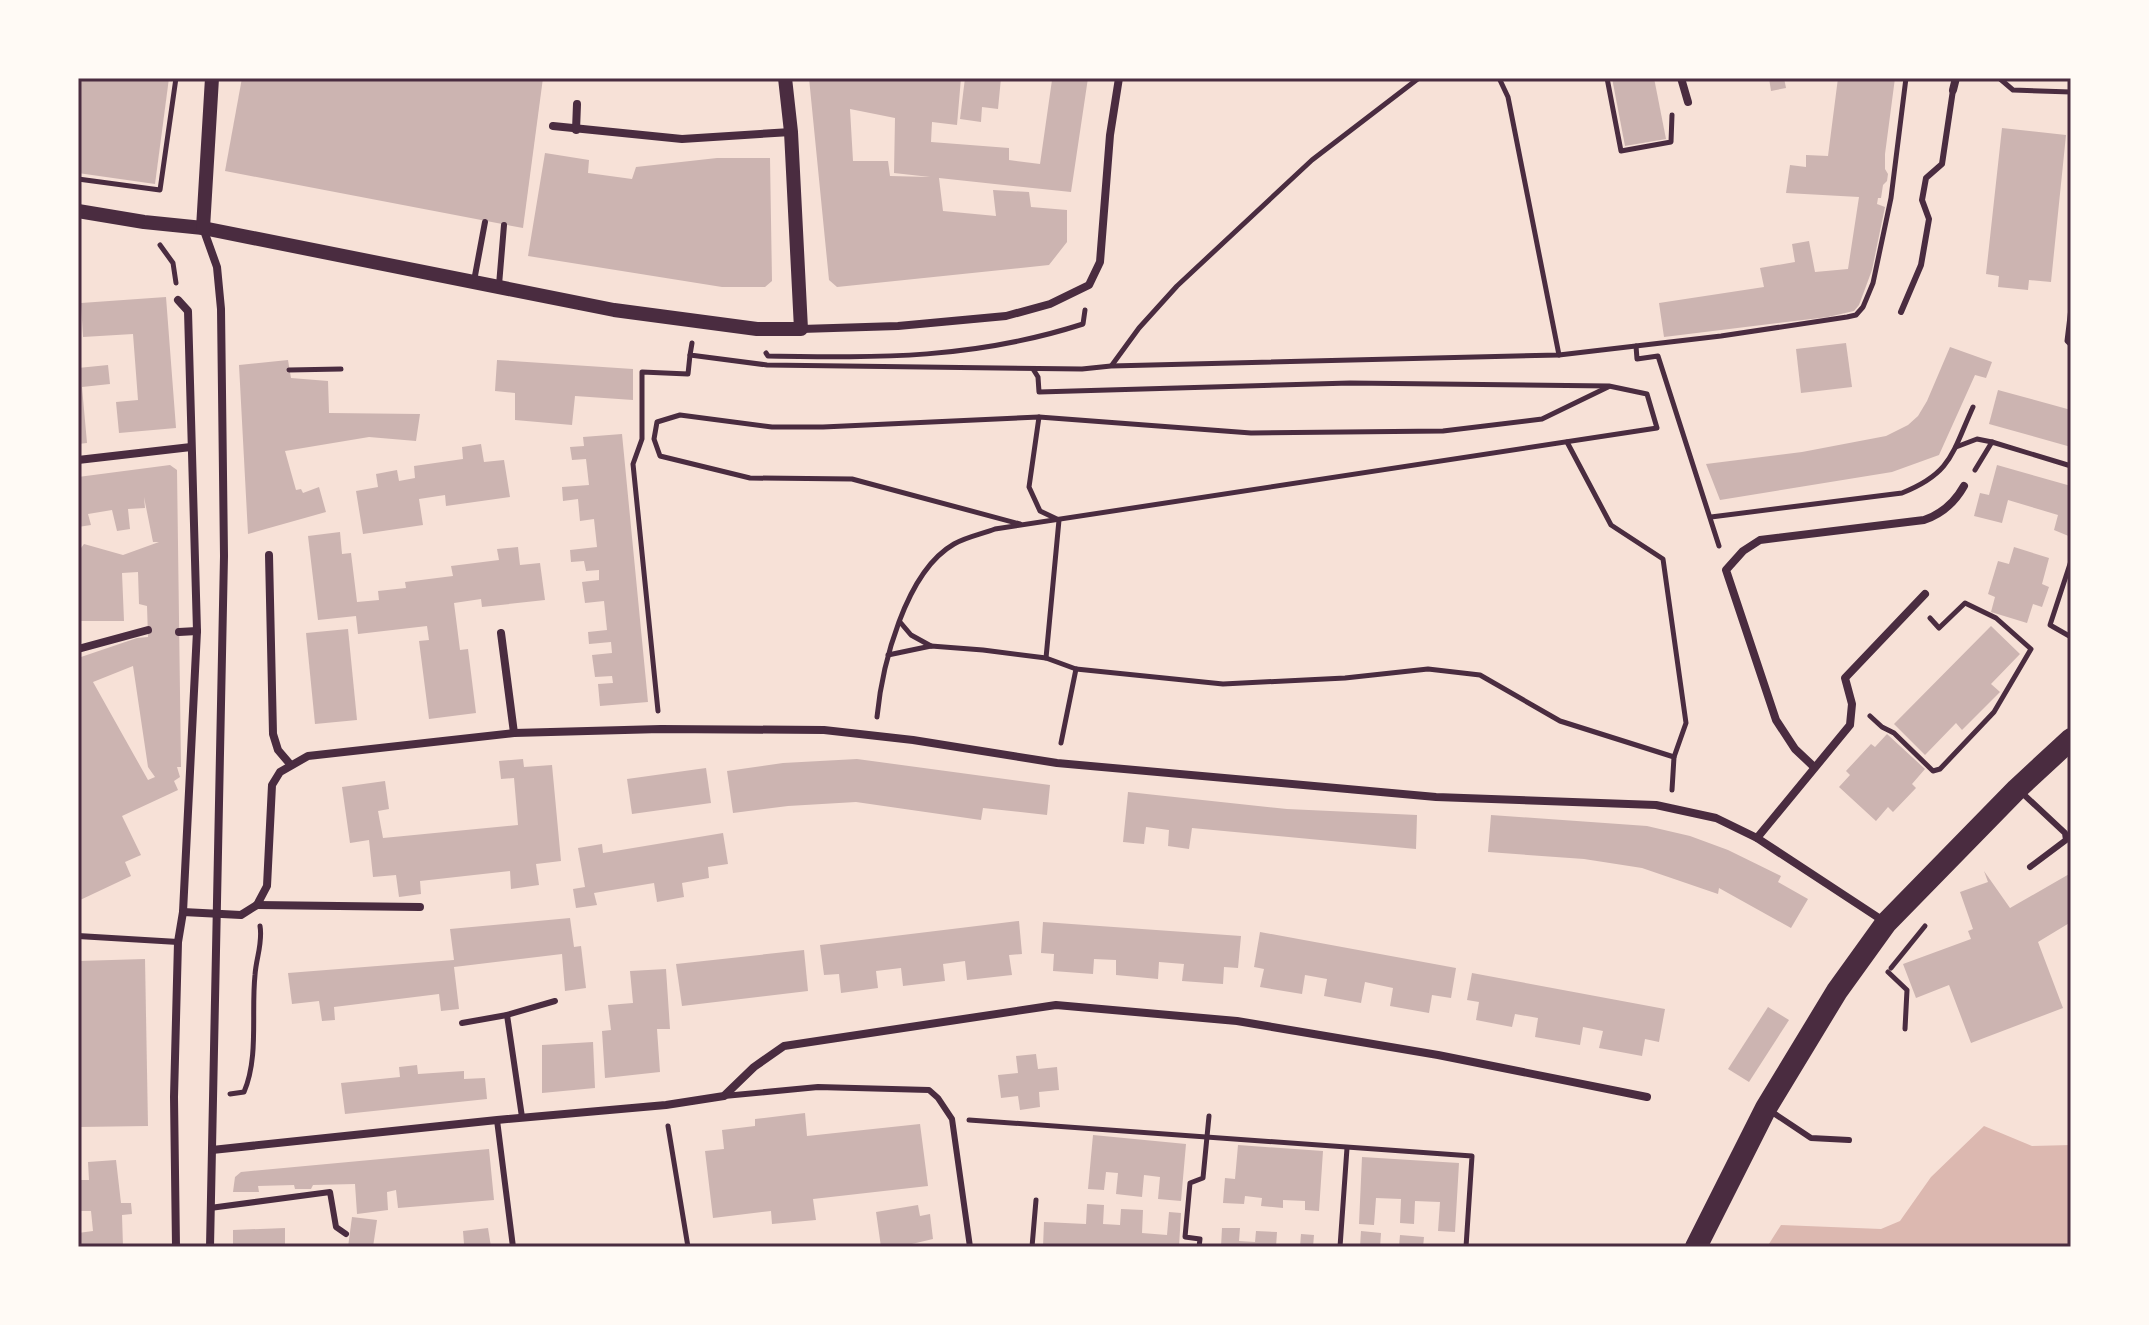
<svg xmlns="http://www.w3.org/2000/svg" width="2149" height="1325" viewBox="0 0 2149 1325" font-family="'Space Grotesk',sans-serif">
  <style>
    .water { fill: #dcb8b0 }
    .building { fill: #ccb4b1; fill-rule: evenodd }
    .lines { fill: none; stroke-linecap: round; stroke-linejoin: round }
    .path { stroke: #4a2c40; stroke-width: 5 }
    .service { stroke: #4a2c40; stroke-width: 6 }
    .minor { stroke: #4a2c40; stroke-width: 8 }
    .tertiary { stroke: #4a2c40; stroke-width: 14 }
    .trunk { stroke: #4a2c40; stroke-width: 22 }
    .neatline { fill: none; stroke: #4a2c40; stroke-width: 3 }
  </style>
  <rect width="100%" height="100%" fill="#f7e1d7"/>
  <polygon class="water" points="1984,1126 2032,1146 2071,1145 2071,1247 1767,1247 1781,1225 1881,1229 1900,1221 1931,1177"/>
  <g class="building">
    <polygon points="78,78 169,78 155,184 78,173"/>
    <polygon points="242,78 543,78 523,228 225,171"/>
    <path d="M809,78h152l-4,47 -25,-3 -1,20 78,6v12l31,4 12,-84 3,-2h33l-17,114 -132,-14 4,33 53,5 -3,-26 36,2 2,15 36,3v32l-18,23 -212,22 -8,-7zM850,109l45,9 -1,55 36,4 -40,-1 -2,-15h-35z"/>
    <polygon points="965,78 1001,78 998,109 982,107 981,122 960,119"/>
    <polygon points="1612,78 1654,78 1666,139 1625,146"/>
    <polygon points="1769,78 1784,78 1786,88 1771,91"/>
    <polygon points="1838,78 1895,78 1885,154 1885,169 1888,174 1887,181 1883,185 1881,198 1878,198 1877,204 1885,207 1872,270 1859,305 1854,311 1828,317 1664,337 1659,303 1764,287 1760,268 1795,262 1792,244 1809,241 1815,272 1848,269 1859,197 1786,193 1790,165 1806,167 1806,155 1828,156"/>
    <polygon points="2002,128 2066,135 2051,282 2029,280 2028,290 1998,287 1999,276 1986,274"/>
    <polygon points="545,153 589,160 588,173 632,179 636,167 717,158 770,158 772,281 765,287 722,287 528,256"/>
    <polygon points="166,297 176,428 119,433 116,402 138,400 133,334 83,337 81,303"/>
    <polygon points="1846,343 1852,387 1801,393 1796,349"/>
    <polygon points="1950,347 1992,362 1986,378 1975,375 1939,455 1892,472 1720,500 1706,464 1802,452 1886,436 1908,425 1918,416 1927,401"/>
    <polygon points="288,360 291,378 328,381 329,413 420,414 416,441 369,437 285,451 296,490 301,489 303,493 319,487 326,512 248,534 239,365"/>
    <polygon points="497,360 633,369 633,400 575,396 572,425 515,420 515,393 495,391"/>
    <polygon points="108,365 110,384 82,387 87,443 78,444 78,368"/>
    <polygon points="1998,390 2071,410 2071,447 1989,424"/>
    <polygon points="622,434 648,702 600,706 598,684 613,683 612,676 595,677 592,655 612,653 611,642 589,644 588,632 607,630 604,601 585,603 582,582 599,580 599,570 586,571 584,561 571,562 570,550 597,547 594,519 580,521 578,499 563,501 562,487 589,485 586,459 572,460 570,447 584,446 583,437"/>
    <polygon points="481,444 484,462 504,460 510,497 446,506 445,495 419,499 423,525 363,534 356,491 378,487 376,474 397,470 399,481 415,478 414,466 463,459 462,447"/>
    <path d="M170,465l7,5 4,297h-4l3,10 -6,4 4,9 -56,26 19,39 -16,7 6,14 -53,25v-243l59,-20 11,-1 -1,-31 -8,-2 -1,-32 -16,1 2,48h-46v-69l6,-8 39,11 36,-13h-6l-9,-45 1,11 -17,1 2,20 -13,2 -5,-21 -24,4 3,11 -13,2v-50zM133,666l15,101 7,10 -7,3 -55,-98z"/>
    <polygon points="1997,465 2071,486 2071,537 2054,530 2058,515 2008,500 2002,523 1974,516 1980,493 1989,495"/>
    <polygon points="340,532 342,554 351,553 357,602 379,600 378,591 406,588 405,582 453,576 451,566 499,560 497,549 518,547 520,565 540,563 545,600 482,607 481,599 454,603 460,650 468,649 476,713 429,719 419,641 429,640 427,626 358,634 356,616 318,620 308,536"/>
    <polygon points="2014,547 2049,558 2042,584 2049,587 2042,607 2033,604 2027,623 1991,612 1995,597 1988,594 1998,561 2009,564"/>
    <polygon points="1991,626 2020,654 1991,684 2000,692 1962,730 1956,723 1925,755 1894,724"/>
    <polygon points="348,629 357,720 315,724 306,633"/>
    <polygon points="1887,734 1925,769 1912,784 1916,788 1893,812 1888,807 1876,821 1839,787 1850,775 1846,771 1871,744 1875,747"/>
    <polygon points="523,759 524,767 552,765 561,861 536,864 539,885 511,889 510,871 420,881 421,894 399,897 396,875 373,877 369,840 350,843 342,787 385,781 389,809 378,811 383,838 518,825 514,778 501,779 499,761"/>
    <polygon points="857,759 1050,785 1047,815 983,808 981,820 856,802 788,806 733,813 727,771 783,763"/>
    <polygon points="706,768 711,803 632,814 627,779"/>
    <polygon points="1128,792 1287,809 1417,815 1416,849 1192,828 1189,849 1168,846 1169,830 1146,827 1144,844 1123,842"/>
    <polygon points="1491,815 1647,826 1690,836 1728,850 1781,876 1778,882 1808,899 1791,928 1719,888 1718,894 1642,868 1584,859 1488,852"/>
    <polygon points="723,833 728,864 708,867 709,878 682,883 684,897 657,902 654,883 594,893 597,905 576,908 573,889 585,887 578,848 602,844 603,853"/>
    <polygon points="1984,871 2010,908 2071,873 2071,922 2038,942 2063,1008 1971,1043 1949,985 1916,998 1903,964 1971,939 1968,931 1973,929 1960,892 1988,882"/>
    <polygon points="570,918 574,947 581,946 586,988 565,991 562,954 454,967 459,1009 441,1011 439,994 334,1007 335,1020 322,1021 319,1001 292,1004 288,973 454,960 450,929"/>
    <polygon points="1019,921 1022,954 1009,955 1012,975 967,980 965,961 943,964 945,981 903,986 901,968 876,971 878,988 841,993 839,974 824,975 820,945"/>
    <polygon points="1043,922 1241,936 1238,968 1224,967 1223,984 1182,981 1184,964 1159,962 1158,979 1116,975 1116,960 1094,959 1093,974 1053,971 1054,954 1041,953"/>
    <polygon points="1260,932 1456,968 1451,998 1432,995 1429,1013 1390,1006 1393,988 1365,982 1361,1003 1324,996 1327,979 1305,975 1302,994 1260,987 1264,969 1254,967"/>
    <polygon points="804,950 808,991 682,1006 676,964"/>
    <polygon points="145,959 148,1126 79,1127 78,961"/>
    <polygon points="666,969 670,1029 657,1029 660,1072 605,1078 602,1031 611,1030 608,1005 633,1003 630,971"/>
    <polygon points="1472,973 1665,1009 1659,1042 1645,1039 1642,1056 1599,1048 1603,1031 1583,1027 1580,1045 1535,1037 1538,1018 1515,1014 1512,1027 1476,1020 1479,1002 1467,1000"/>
    <polygon points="1768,1007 1789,1020 1749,1082 1728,1069"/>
    <polygon points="593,1042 595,1088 542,1093 542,1045"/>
    <polygon points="1036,1054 1038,1069 1057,1067 1059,1090 1039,1092 1040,1107 1020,1110 1018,1096 1001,1098 998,1075 1018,1073 1016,1056"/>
    <polygon points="417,1065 418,1074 464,1071 464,1079 485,1078 487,1099 345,1114 341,1083 400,1077 399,1067"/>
    <polygon points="805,1113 807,1136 920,1124 928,1186 813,1199 816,1220 772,1224 771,1211 713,1218 705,1151 724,1149 722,1130 755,1126 755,1119"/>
    <polygon points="1093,1135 1186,1144 1181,1201 1158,1199 1160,1177 1144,1175 1142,1197 1116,1194 1118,1173 1106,1172 1104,1190 1088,1189"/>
    <polygon points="1238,1145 1323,1151 1319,1211 1305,1210 1305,1201 1283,1200 1283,1208 1261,1206 1262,1198 1245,1196 1244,1204 1223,1203 1225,1178 1235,1179"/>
    <polygon points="489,1149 494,1200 398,1208 396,1190 387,1192 388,1210 357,1214 355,1184 313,1185 311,1189 295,1189 294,1185 258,1186 259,1192 233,1192 235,1177 241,1172"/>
    <polygon points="1362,1157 1459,1163 1455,1232 1438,1231 1440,1202 1415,1201 1414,1224 1400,1223 1401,1199 1376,1198 1374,1225 1359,1224"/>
    <polygon points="116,1160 121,1203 131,1203 132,1214 122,1215 123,1247 78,1247 78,1233 93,1231 91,1211 78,1211 78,1180 89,1180 88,1162"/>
    <polygon points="1087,1204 1104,1205 1103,1224 1120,1225 1121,1209 1143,1210 1142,1233 1167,1235 1169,1212 1181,1213 1179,1247 1043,1247 1044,1222 1086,1224"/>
    <polygon points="918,1205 920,1216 930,1214 933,1239 899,1247 881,1247 876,1212"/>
    <polygon points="352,1217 377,1220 373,1247 348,1247"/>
    <polygon points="285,1228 285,1247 233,1247 233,1230"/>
    <polygon points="488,1228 491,1247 459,1247 464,1244 463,1231"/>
    <polygon points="1222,1228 1240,1228 1239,1241 1255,1242 1256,1231 1277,1232 1276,1247 1221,1247"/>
    <polygon points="1361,1231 1381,1233 1380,1247 1360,1247"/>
    <polygon points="1301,1234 1314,1235 1313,1247 1300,1247"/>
    <polygon points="1400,1235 1424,1237 1423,1247 1399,1247"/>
  </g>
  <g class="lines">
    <g class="path">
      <polyline points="1499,78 1508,97 1559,355"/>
      <polyline points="1607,78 1621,151 1671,142 1672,115"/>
      <polyline points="1999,78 2013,90 2071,92"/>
      <polyline points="78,179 160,190 176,78"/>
      <polyline points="160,245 173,263 176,283"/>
      <polyline points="2071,308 2067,341 2071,345"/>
      <polyline points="692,343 690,355 767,365 1082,369 1111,366 1559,355 1721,336 1847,317 1856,315 1863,307 1873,283 1891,198 1906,78"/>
      <polyline points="1636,346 1637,359 1658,356 1719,546"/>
      <path d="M766,353l2,3c113,2 206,3 315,-32l2,-14"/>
      <polyline points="1112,365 1139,328 1177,286 1312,160 1419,78"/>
      <polyline points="289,370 341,369"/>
      <polyline points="1039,417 1029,487 1040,511 1059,520 1046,658"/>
      <polyline points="1567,442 1611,525 1663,559 1686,723 1674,757"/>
      <polyline points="1956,447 1977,439 1992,442"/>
      <polyline points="1975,470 1992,442 2071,466"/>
      <path d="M1711,517l191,-24c50,-20 50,-40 71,-86"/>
      <polyline points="1020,524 852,479 750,478 660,456 654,439 657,422 680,415 772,427 823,427 1039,417 1251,433 1443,431 1542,419 1608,387"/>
      <polyline points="2071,561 2050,625 2071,637"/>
      <polyline points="900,622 911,635 931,646"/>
      <polyline points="888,655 931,646 983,650 1046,658 1076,669 1223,684 1345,678 1428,669 1480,675 1560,721 1674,757 1672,790"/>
      <polyline points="658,711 633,464 642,439 642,372 688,374 690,355"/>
      <polyline points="1870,716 1882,727 1894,733 1933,771 1940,769 1994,712 2031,649 1996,618 1965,603 1939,628 1930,618"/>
      <path d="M877,717c5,-51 28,-145 77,-173 12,-7 28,-10 41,-15l662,-101 -10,-34 -38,-8 -259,-3 -311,9 -1,-15 -5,-8"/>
      <polyline points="1061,743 1076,669"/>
      <polyline points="1891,968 1925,926"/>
      <polyline points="1888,972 1907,990 1905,1029"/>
      <path d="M230,1094l14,-2c15,-35 7,-79 11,-117 1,-17 8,-32 5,-49"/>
      <polyline points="969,1120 1472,1156 1466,1247"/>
      <polyline points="668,1126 688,1247"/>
      <polyline points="1032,1247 1036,1200"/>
      <polyline points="1199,1247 1200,1239 1185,1237 1190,1183 1203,1178 1209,1116"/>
      <polyline points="1340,1247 1347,1148"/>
    </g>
    <g class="service">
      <polyline points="474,281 485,222"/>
      <polyline points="499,285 504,225"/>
      <polyline points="1901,312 1921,265 1929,219 1922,200 1926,178 1942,164 1953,90"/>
      <polyline points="2020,791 2065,833 2066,840 2030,867"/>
      <polyline points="78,936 178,942"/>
      <polyline points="507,1015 522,1117"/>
      <polyline points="462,1023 507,1015 555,1001"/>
      <polyline points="724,1096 818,1087 929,1090 938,1098 952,1119 970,1247"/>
      <polyline points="1769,1110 1811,1138 1849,1140"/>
      <polyline points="497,1120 513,1247"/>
      <polyline points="210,1208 330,1192 336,1227 346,1234"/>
    </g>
    <g class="minor">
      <polyline points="1681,78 1688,102"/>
      <polyline points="1953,90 1956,78"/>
      <polyline points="553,126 682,139 791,132"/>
      <polyline points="576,130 577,104"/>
      <polyline points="203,228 217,267 221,309 224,556 210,1247"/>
      <polyline points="801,329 898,326 1006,316 1050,304 1089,285 1100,262 1110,135 1119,78"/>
      <polyline points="78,460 191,447"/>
      <polyline points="269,555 273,734 278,750 290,764"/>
      <polyline points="179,632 197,631"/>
      <polyline points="501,633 514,733"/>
      <polyline points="78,649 148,630"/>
      <path d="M1813,766l-18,-17 -19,-29 -50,-150 17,-19 17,-11 164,-20c18,-6 31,-18 40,-34"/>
      <polyline points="1757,838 1850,725 1852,704 1845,678 1925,594"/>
      <polyline points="257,905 420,907"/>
      <polyline points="183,912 241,915 257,905 267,886 272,785 280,772 308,756 514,733 661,729 824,730 913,740 1057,763 1436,797 1656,805 1716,818 1757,838 1885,922"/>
      <polyline points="212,1150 497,1120 666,1105 724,1096 754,1067 784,1046 1056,1005 1237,1021 1438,1055 1647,1097"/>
      <polyline points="176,1247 174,1097 178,942 183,912 197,631 188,311 178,300"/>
    </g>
    <g class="tertiary">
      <polyline points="78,211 144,222 203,228 614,310 757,329 801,329 791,132 785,78"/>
      <polyline points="203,228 212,78"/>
    </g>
    <polyline class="trunk" points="1696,1247 1766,1108 1837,991 1886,923 2017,789 2071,739"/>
  </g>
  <rect width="2149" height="1325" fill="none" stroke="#fffaf5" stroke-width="160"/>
  <rect x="80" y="80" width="1989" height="1165" class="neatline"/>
</svg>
